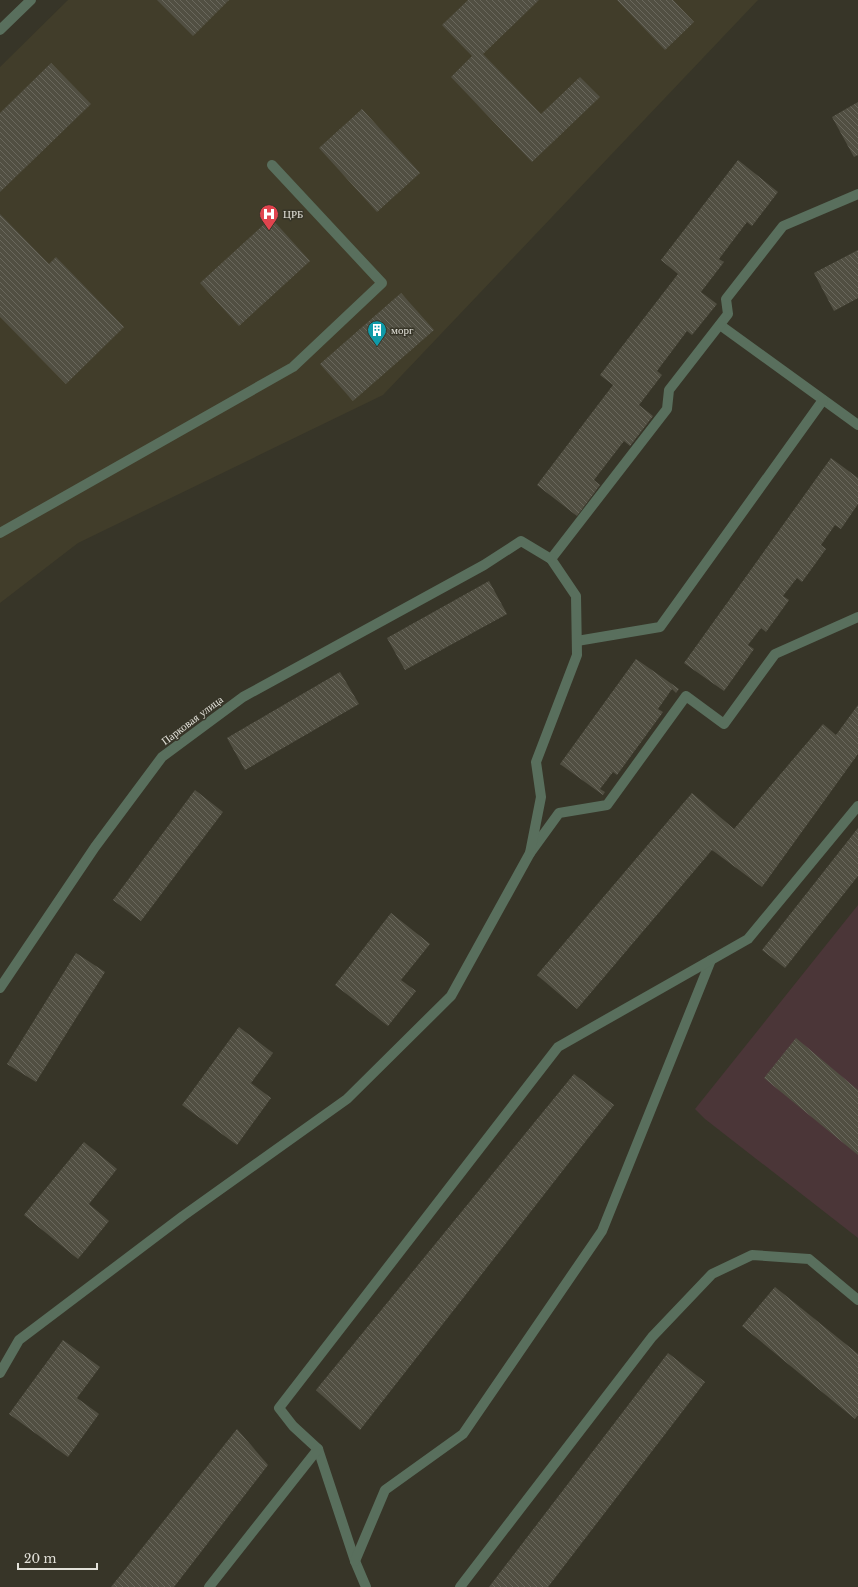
<svg xmlns="http://www.w3.org/2000/svg" width="858" height="1587" viewBox="0 0 858 1587" font-family="'Libre Baskerville',serif">
  <style>
    .education { fill: #4b3638 }
    .built { fill: #413d2a }
    .building { fill: url(#building-back-hatch) }
    .lines { fill: none; stroke-linecap: round; stroke-linejoin: round }
    .service { stroke: #596f5d; stroke-width: 10 }
    .minor { stroke: #596f5d; stroke-width: 10 }
    .labels { text-anchor: middle; stroke-width: 3; stroke-linejoin: round; paint-order: stroke }
    .poi-label { font-size: 11px; fill: #e3e2da; stroke: #373528; text-anchor: start }
    .street-label { font-size: 11px; fill: #e3e2da; stroke: #373528 }
  </style>
  <defs>
    <pattern id="building-back-hatch" width="6" height="6" patternUnits="userSpaceOnUse"><rect width="6" height="6" fill="#514f42"/><path d="M-1 5l2 2M0 0l6 6M5-1l2 2" fill="none" stroke="#6a685d"/></pattern>
  </defs>
  <rect width="100%" height="100%" fill="#373528"/>
  <polygon class="education" points="858,905 858,1238 705,1119 695,1109"/>
  <polygon class="built" points="68,0 758,0 383,395 78,543 0,603 0,67"/>
  <g class="building">
    <polygon points="157,0 229,0 193,36"/>
    <polygon points="468,0 539,0 483,54 541,114 580,77 600,97 532,162 451,77 472,56 442,25"/>
    <polygon points="617,0 673,0 694,22 665,50"/>
    <polygon points="51,63 91,104 0,192 0,113"/>
    <polygon points="858,102 858,155 854,157 832,117"/>
    <polygon points="362,109 420,173 377,212 319,148"/>
    <polygon points="738,160 778,192 752,226 747,222 719,259 724,262 701,292 717,304 692,335 687,331 657,371 662,375 639,405 653,416 630,446 624,441 594,480 600,485 577,516 537,485 613,385 600,375 678,274 661,260"/>
    <polygon points="0,214 49,264 56,257 124,327 66,384 0,317"/>
    <polygon points="271,218 310,261 239,326 200,283"/>
    <polygon points="858,250 858,298 834,311 814,273"/>
    <polygon points="401,293 434,330 353,401 320,364"/>
    <polygon points="831,458 858,478 858,504 841,529 835,525 821,545 826,549 802,582 797,578 783,596 789,600 766,632 761,628 748,645 754,649 724,691 684,663"/>
    <polygon points="489,581 507,614 405,670 387,638"/>
    <polygon points="636,659 679,689 676,693 672,689 658,709 663,712 617,775 613,772 600,789 605,792 603,795 560,764"/>
    <polygon points="340,672 359,704 245,770 227,738"/>
    <polygon points="858,705 858,754 762,887 712,850 577,1009 537,975 692,793 734,829 823,724 836,735"/>
    <polygon points="195,790 223,812 141,921 113,900"/>
    <polygon points="858,828 858,876 785,968 762,950"/>
    <polygon points="391,913 430,944 401,980 416,991 388,1026 335,985"/>
    <polygon points="76,953 105,972 36,1082 7,1064"/>
    <polygon points="239,1027 273,1053 251,1083 271,1098 237,1145 182,1105"/>
    <polygon points="796,1038 858,1090 858,1155 764,1078"/>
    <polygon points="574,1074 614,1105 360,1430 316,1390"/>
    <polygon points="84,1142 117,1169 89,1204 109,1221 78,1259 24,1215"/>
    <polygon points="775,1287 858,1354 858,1415 855,1419 742,1326"/>
    <polygon points="63,1340 100,1367 77,1398 99,1414 68,1457 9,1414"/>
    <polygon points="668,1353 705,1382 548,1587 489,1587"/>
    <polygon points="237,1429 268,1465 174,1587 111,1587"/>
  </g>
  <g class="lines">
    <g class="service">
      <polyline points="720,325 858,425"/>
      <polyline points="0,533 293,367 382,283 272,165"/>
      <polyline points="551,559 667,409 669,390 728,314 726,299 783,226 858,194"/>
      <polyline points="577,641 660,627 823,400"/>
      <polyline points="530,853 559,813 607,805 686,696 724,724 775,654 858,617"/>
      <polyline points="318,1449 355,1561 366,1587"/>
      <polyline points="355,1561 385,1490 463,1434 602,1231 711,960"/>
      <polyline points="460,1587 652,1337 712,1274 752,1255 809,1259 858,1300"/>
    </g>
    <g class="minor">
      <polyline points="0,30 31,0"/>
      <polyline points="0,988 95,847 162,757 243,697 484,565 521,541 551,559 576,596 577,655 536,762 541,797 530,853 451,996 347,1099 183,1216 19,1340 0,1373"/>
      <polyline points="209,1587 318,1449 293,1426 279,1408 558,1047 748,939 858,806"/>
    </g>
  </g>
  <defs>
    <g id="hospital-pin" transform="scale(1)"><path d="M0 17L-7.5 6A9.5 9.5 0 1 1 7.5 6Z" fill="#e0444e" stroke="#373528"/><path d="M-5-5h3v3.5h4V-5h3V5h-3V1.5h-4V5h-3Z" fill="#fff"/></g>
    <g id="building-pin" transform="scale(1)"><path d="M0 17L-7.5 6A9.5 9.5 0 1 1 7.5 6Z" fill="#0f9aa8" stroke="#373528"/><path d="M-4-6H4V6H1V3H-1V6H-4ZM-2.5-4.3h1.7v1.8h-1.7ZM.8-4.3h1.7v1.8H.8ZM-2.5-1h1.7V.8h-1.7ZM.8-1h1.7V.8H.8Z" fill="#fff"/></g>
  </defs>
  <g fill-rule="evenodd">
    <use href="#hospital-pin" x="269" y="214"/>
    <use href="#building-pin" x="377" y="330"/>
  </g>
  <g class="labels">
    <g class="poi-label">
      <text x="283" y="218">ЦРБ</text>
      <text x="391" y="334">морг</text>
    </g>
    <g class="street-label">
      <text transform="translate(192 720) rotate(-37)" y="4">Парковая улица</text>
    </g>
  </g>
  <path d="M18 1563v6h79v-6" fill="none" stroke="#e3e2da" stroke-width="2"/>
  <text x="24" y="1563" font-size="12" fill="#e3e2da" stroke="#373528" stroke-width="3" paint-order="stroke">20 m</text>
</svg>
